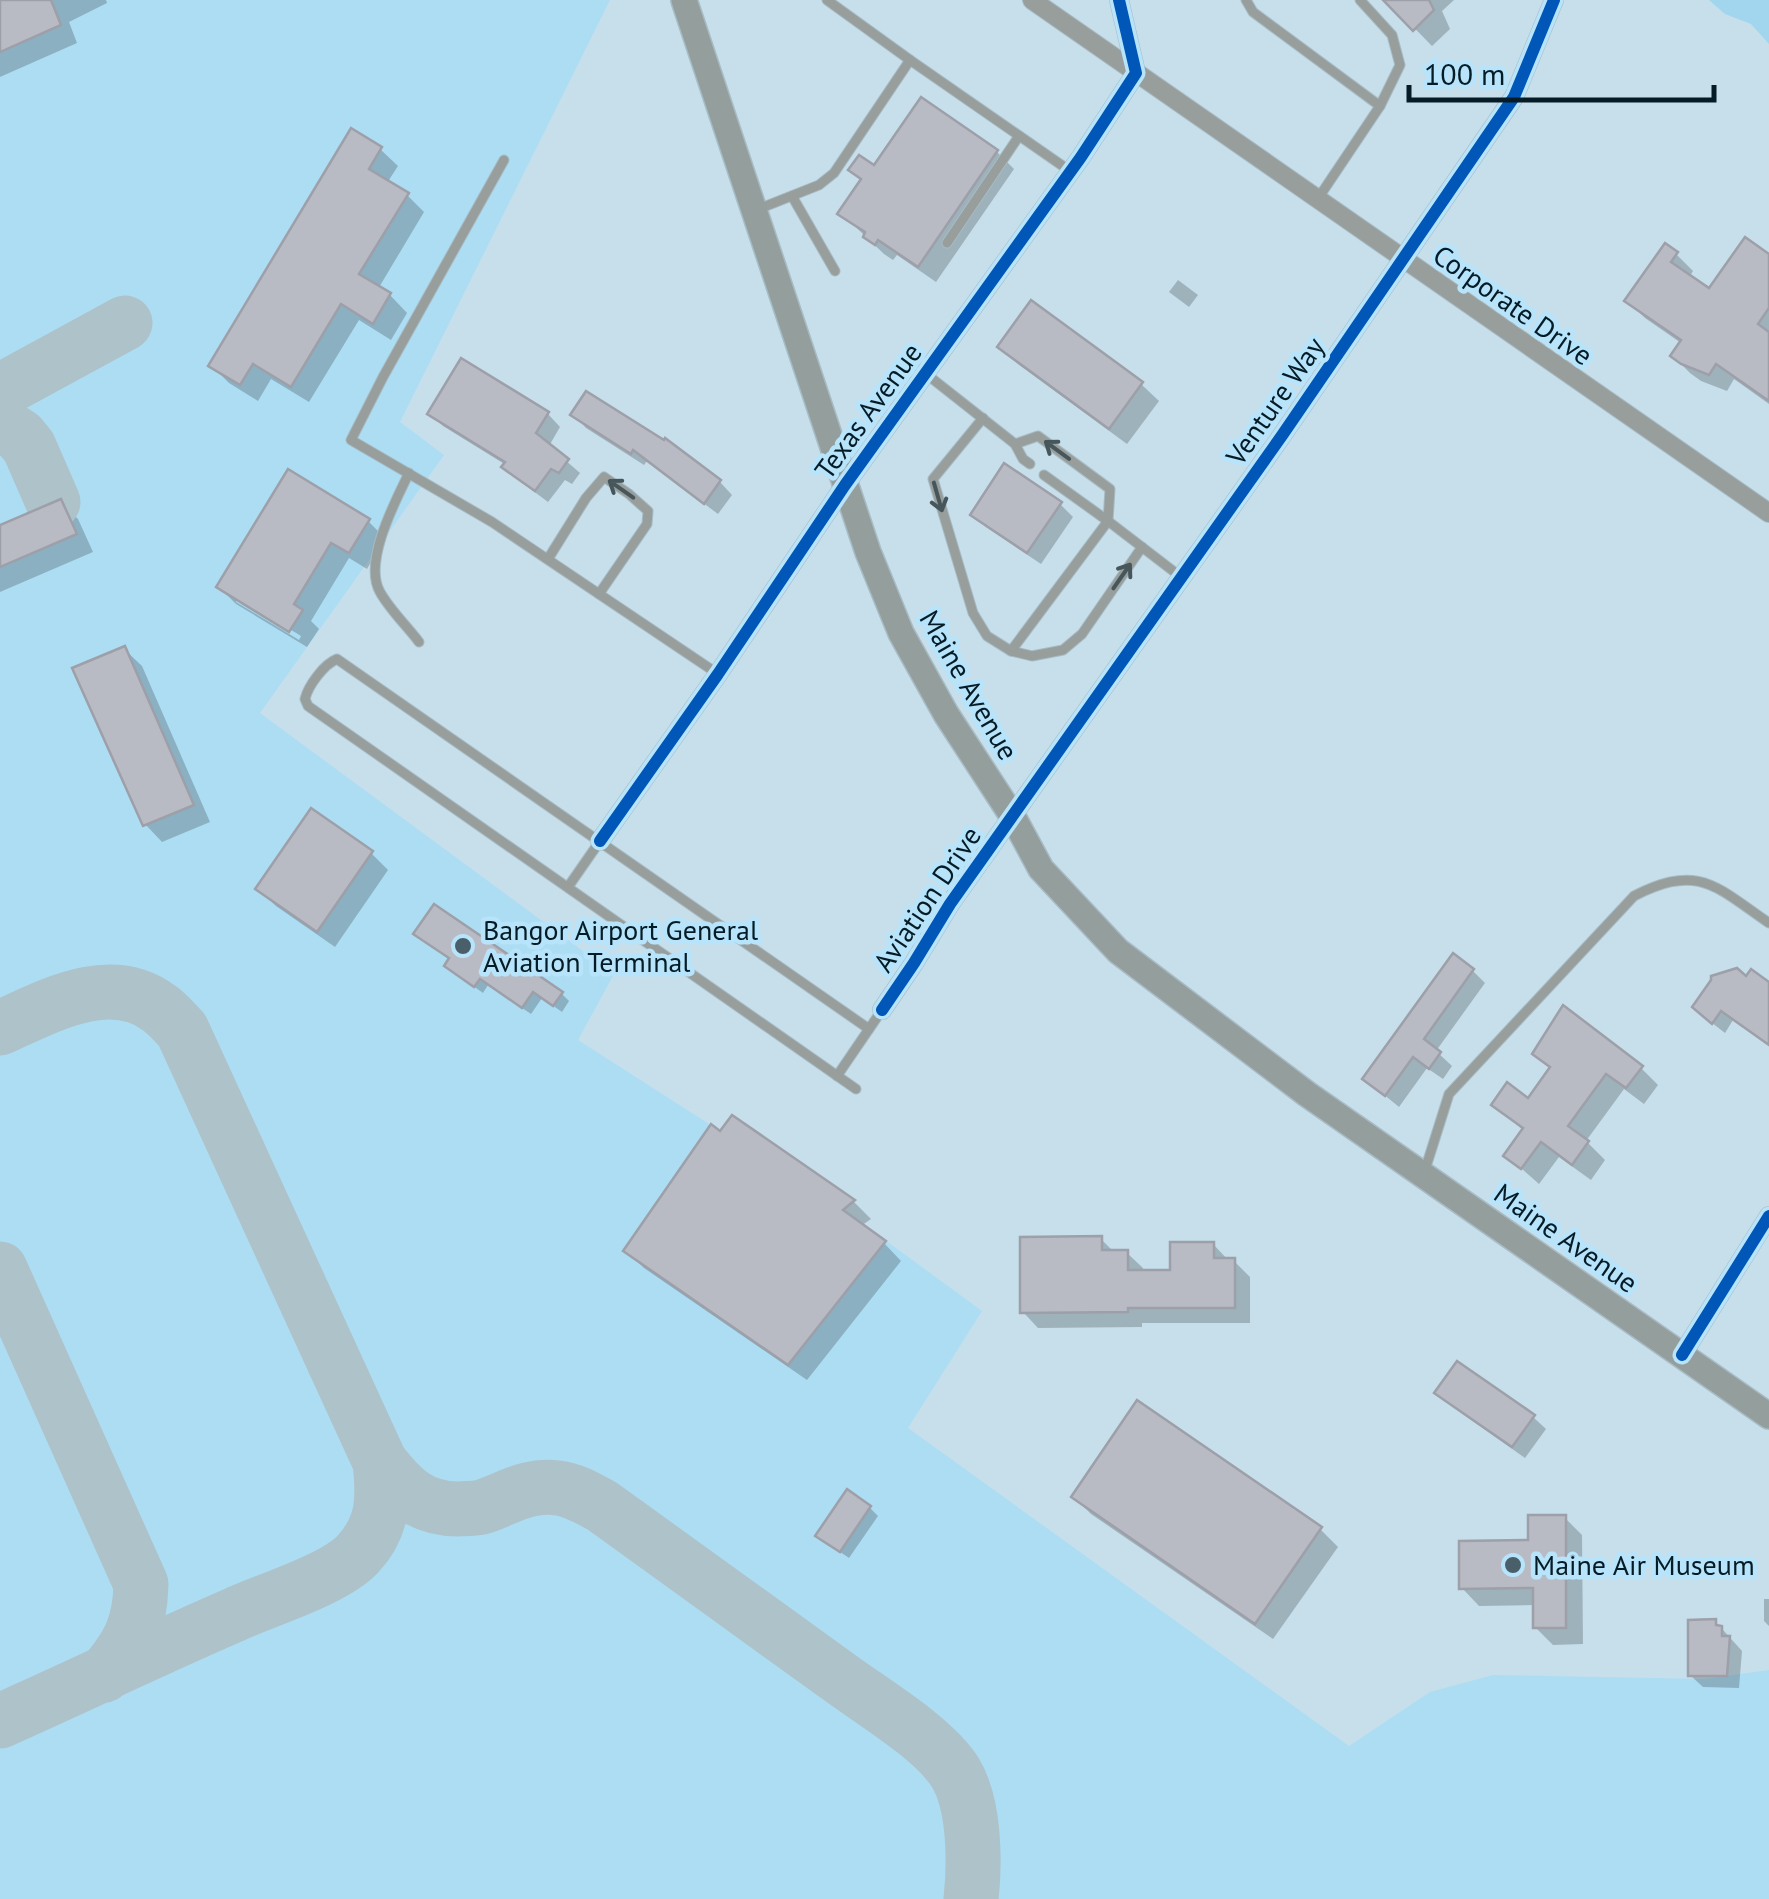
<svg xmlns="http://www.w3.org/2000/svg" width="1769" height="1899" viewBox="0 0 1769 1899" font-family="'PT Sans',sans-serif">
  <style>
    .built { fill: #adddf3 }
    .green { fill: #a2d6ee }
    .shadow { fill: #0003; fill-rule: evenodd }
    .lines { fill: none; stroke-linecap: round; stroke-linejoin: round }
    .taxiway { stroke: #aec2ca; stroke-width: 55 }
    .building { fill: #b9bbc4; stroke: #9d9fa9; stroke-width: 2.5 }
    .service-casing { stroke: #a7bbc4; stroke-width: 11 }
    .minor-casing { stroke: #a7bbc4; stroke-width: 20 }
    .secondary-casing { stroke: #a7bbc4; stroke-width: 28 }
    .service { stroke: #979e9c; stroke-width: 9 }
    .minor { stroke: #979e9c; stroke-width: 18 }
    .secondary { stroke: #949e9d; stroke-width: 25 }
    .cycleway-casing { stroke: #b7e4fa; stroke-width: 19 }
    .cycleway { stroke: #0057b8; stroke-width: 12 }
    .oneway { stroke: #47565b }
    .poi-dot { fill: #49606b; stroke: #b7e4fa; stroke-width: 4 }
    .labels { text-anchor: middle; stroke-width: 9; stroke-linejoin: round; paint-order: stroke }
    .street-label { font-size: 28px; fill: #051c26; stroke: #b7e4fa }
    .poi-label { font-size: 28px; fill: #051c26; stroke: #b7e4fa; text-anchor: start }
  </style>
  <rect width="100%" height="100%" fill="#c6dfeb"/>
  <polygon class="built" points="0,0 610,0 400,422 444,455 260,713 614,974 578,1040 720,1131 732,1115 855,1200 844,1210 982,1311 908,1428 1349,1746 1430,1692 1493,1675 1705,1679 1769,1670 1769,1899 0,1899"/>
  <polygon class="green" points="1709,0 1769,0 1769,44 1751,24 1725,14"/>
  <g class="shadow">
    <polygon points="0,0 106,0 107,3 69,22 77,43 0,77"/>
    <polygon points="1387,0 1454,0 1442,11 1450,29 1432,46"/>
    <polygon points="380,149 398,166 387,183 407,195 424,212 378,289 390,295 407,313 391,340 359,320 309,402 271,379 258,401 229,383 211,365"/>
    <polygon points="996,151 1014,169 936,282 897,255 893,260 884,254 841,213 863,181 852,170"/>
    <polygon points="1676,254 1693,271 1689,278 1710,292 1769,257 1769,404 1734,379 1727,391 1701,381 1690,373 1673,356 1681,343 1645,318 1628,301"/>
    <polygon points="1178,280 1198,295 1189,307 1169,292"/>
    <polygon points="1000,347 1141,384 1159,401 1127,444 1018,364"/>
    <polygon points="430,413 548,414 560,427 549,446 580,473 572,484 565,480 548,502 517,479 504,467 506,465 443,426"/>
    <polygon points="574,415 666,442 720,482 732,495 718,514 647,461 644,465 586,428"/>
    <polygon points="60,502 78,519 93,552 0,592 0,528"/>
    <polygon points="1060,504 1073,517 1041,564 986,527 973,514"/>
    <path d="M368,521l17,17 -18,31 -18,-11 -38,63 8,8 -12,18 -71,-43 -17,-17zM236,596l65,40 -2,4 -63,-38z"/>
    <polygon points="124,649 142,666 210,822 162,842 145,824"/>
    <polygon points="371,853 388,870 335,947 276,906 258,889"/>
    <polygon points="425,942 561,993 569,1001 562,1012 542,998 531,1014 488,985 483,993 455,973 451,959"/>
    <polygon points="1473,971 1485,983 1436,1051 1452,1066 1443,1079 1427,1068 1399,1107 1365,1079"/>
    <polygon points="1747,979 1769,985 1769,1046 1733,1020 1725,1033 1707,1019"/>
    <polygon points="1535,1053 1641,1068 1658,1085 1644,1104 1624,1089 1586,1141 1605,1160 1591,1180 1559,1157 1539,1184 1506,1155 1524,1131 1494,1104 1529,1101 1551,1070"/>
    <polygon points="732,1118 854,1202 871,1219 861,1226 884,1243 901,1261 807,1380 644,1268 627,1251"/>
    <polygon points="1101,1239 1115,1253 1127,1253 1143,1268 1143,1272 1172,1272 1213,1244 1229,1261 1234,1261 1250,1277 1250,1323 1142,1323 1142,1327 1038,1328 1023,1312"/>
    <polygon points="1437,1393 1533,1417 1546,1429 1525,1458 1450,1405"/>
    <polygon points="1074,1497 1320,1529 1338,1547 1273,1639 1091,1514"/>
    <polygon points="870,1508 878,1516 849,1558 827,1543"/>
    <polygon points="1565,1518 1582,1535 1583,1644 1553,1645 1535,1627 1535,1605 1479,1606 1462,1588"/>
    <polygon points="1764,1599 1769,1599 1769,1626 1764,1621"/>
    <polygon points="1715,1621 1742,1651 1739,1688 1703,1687 1690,1675"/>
  </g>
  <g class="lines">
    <g class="taxiway">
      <polyline points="0,391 125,323"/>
      <polyline points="0,423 20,436 29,447 53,502"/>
      <path d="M0,1028c47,-21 110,-57 159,-20 9,6 16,15 23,22l198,432c22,28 40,47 78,47 8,-1 16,0 24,-2 27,-9 45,-23 76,-19 16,2 29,10 44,18 80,58 161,116 241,174 33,24 90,58 112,92 20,32 20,91 16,127"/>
      <path d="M0,1269l141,315c-1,41 -11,60 -37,91"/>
      <path d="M0,1721c79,-35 157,-73 236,-107 33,-15 99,-35 122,-60 26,-28 26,-56 22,-92"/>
    </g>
  </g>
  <g class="building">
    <polygon points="0,0 51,0 61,25 0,52"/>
    <polygon points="1383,0 1429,0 1434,10 1413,31"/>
    <polygon points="921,97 998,150 918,267 878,240 875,245 863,237 865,232 837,214 861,179 848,170 859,155 874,165"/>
    <polygon points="351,128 382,147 369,169 409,193 359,274 391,293 373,324 341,304 291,387 253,364 240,385 208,366"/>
    <polygon points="1745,237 1769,254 1769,308 1758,324 1769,332 1769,401 1716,364 1709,375 1681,364 1670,356 1681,340 1624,301 1665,243 1678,252 1671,262 1709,288"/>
    <polygon points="1031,300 1143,382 1109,429 997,347"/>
    <polygon points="461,358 549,412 536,433 569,459 559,473 551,469 535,491 501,467 505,462 427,414"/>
    <polygon points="586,391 664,440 665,438 721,480 704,504 633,450 631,454 570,415"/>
    <polygon points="1004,463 1062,502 1027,553 970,515"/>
    <polygon points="288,469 370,519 349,553 331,543 294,604 303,610 289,632 216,587"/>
    <polygon points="61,499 77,534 0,567 0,525"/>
    <polygon points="125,646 194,805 143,826 72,668"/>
    <polygon points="311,808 373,851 317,932 255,889"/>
    <polygon points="434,904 563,992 553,1006 533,992 522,1008 480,979 474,987 444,966 449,958 413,934"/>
    <polygon points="1453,953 1474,969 1424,1039 1441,1052 1429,1069 1413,1057 1385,1096 1362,1079"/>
    <polygon points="1737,968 1746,976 1751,969 1769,982 1769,1045 1721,1011 1712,1024 1692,1007 1711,980 1711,976"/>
    <polygon points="1563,1005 1643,1066 1626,1088 1606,1074 1568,1126 1589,1141 1572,1165 1541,1142 1521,1169 1503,1156 1523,1128 1491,1105 1507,1082 1528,1098 1550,1067 1532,1054"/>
    <polygon points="732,1115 855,1200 843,1210 886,1241 788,1365 623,1251 711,1124 720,1131"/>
    <polygon points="1102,1236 1102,1250 1128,1250 1128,1270 1170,1270 1170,1242 1214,1242 1214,1258 1235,1258 1235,1308 1128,1308 1128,1312 1020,1313 1020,1237"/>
    <polygon points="1457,1361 1535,1415 1512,1447 1434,1393"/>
    <polygon points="1137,1400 1322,1527 1255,1624 1071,1497"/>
    <polygon points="847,1489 871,1506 840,1552 815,1536"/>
    <polygon points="1528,1515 1566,1515 1566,1628 1533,1628 1533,1588 1459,1589 1459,1541 1528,1540"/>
    <polygon points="1716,1619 1716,1625 1722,1626 1722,1636 1730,1636 1727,1676 1688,1676 1688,1620"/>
  </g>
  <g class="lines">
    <g class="service-casing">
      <g id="service">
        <polyline points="827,0 910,60"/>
        <polyline points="1246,0 1253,12 1380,106"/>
        <polyline points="504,160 383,377 351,440 492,522 718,674"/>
        <polyline points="792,196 835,271"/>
        <polyline points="1317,200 1380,106 1400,65 1392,35 1360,0"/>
        <polyline points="756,210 819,185 834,173 910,60 1070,171"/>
        <polyline points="947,243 1019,136"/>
        <polyline points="925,373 1015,444 1038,436 1110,489 1108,521"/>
        <polyline points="983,418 933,479 973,613 987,636 1011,651 1032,656 1063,650 1082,634 1142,547"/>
        <polyline points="1015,444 1023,459 1030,464"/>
        <path d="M409,473c-14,29 -46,89 -29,119 10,18 27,34 39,50"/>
        <polyline points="1044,475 1108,521"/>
        <polyline points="548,559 586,498 604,477 629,494 648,511 647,524 599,594"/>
        <polyline points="1011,651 1108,521 1181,577"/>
        <polyline points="568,887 600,841"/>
        <polyline points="837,1076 882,1010"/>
        <path d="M856,1089l-548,-383 -3,-7c3,-13 19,-35 32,-40l532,370"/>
        <path d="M1425,1170l24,-76 185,-198c65,-33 81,-10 135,27"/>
      </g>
    </g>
    <g class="minor-casing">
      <g id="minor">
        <polyline points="1032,0 1769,513"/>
        <polyline points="600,841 718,674 845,485 1081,157 1136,73 1119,0"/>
        <polyline points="882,1010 914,963 950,904 1283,434 1514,97 1554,0"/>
        <polyline points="1682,1355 1769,1216"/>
      </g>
    </g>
    <g class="secondary-casing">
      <polyline id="secondary" points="684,0 868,552 901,633 946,714 1013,817 1041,869 1118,951 1307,1094 1769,1416"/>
    </g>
    <use href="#service" class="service"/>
    <use href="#minor" class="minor"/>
    <use href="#secondary" class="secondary"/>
    <g class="cycleway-casing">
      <g id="cycleway">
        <polyline points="600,841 718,674 845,485 1081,157 1136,73 1119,0"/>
        <polyline points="882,1010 914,963 950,904 1283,434 1514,97 1554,0"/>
        <polyline points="1682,1355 1769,1216"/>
      </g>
    </g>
    <use href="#cycleway" class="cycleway"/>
  </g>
  <defs><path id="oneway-shaft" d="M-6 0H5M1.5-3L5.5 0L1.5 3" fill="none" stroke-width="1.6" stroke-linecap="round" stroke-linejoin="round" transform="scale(2.5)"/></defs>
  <g class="oneway">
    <use href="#oneway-shaft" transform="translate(1057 450) rotate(-144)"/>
    <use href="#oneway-shaft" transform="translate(621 489) rotate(-145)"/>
    <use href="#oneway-shaft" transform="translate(938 497) rotate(74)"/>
    <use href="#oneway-shaft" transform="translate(1122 576) rotate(-55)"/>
  </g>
  <g class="poi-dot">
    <circle cx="463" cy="946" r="10"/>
    <circle cx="1513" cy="1565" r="10"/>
  </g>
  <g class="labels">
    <g class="street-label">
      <text transform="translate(1513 305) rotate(35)" y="10">Corporate Drive</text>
      <text transform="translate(1275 401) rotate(-55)" y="10">Venture Way</text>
      <text transform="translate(868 411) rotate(-54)" y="10">Texas Avenue</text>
      <text transform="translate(969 685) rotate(60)" y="10">Maine Avenue</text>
      <text transform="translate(927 899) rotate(-56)" y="10">Aviation Drive</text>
      <text transform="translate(1566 1238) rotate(35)" y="10">Maine Avenue</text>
    </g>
    <g class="poi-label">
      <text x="483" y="940">Bangor Airport General<tspan x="483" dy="32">Aviation Terminal</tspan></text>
      <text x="1533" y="1575">Maine Air Museum</text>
    </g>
  </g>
  <path d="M1409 85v15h305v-15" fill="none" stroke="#051c26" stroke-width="5"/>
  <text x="1424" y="85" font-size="30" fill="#051c26" stroke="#b7e4fa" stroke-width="8" paint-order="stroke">100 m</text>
</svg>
